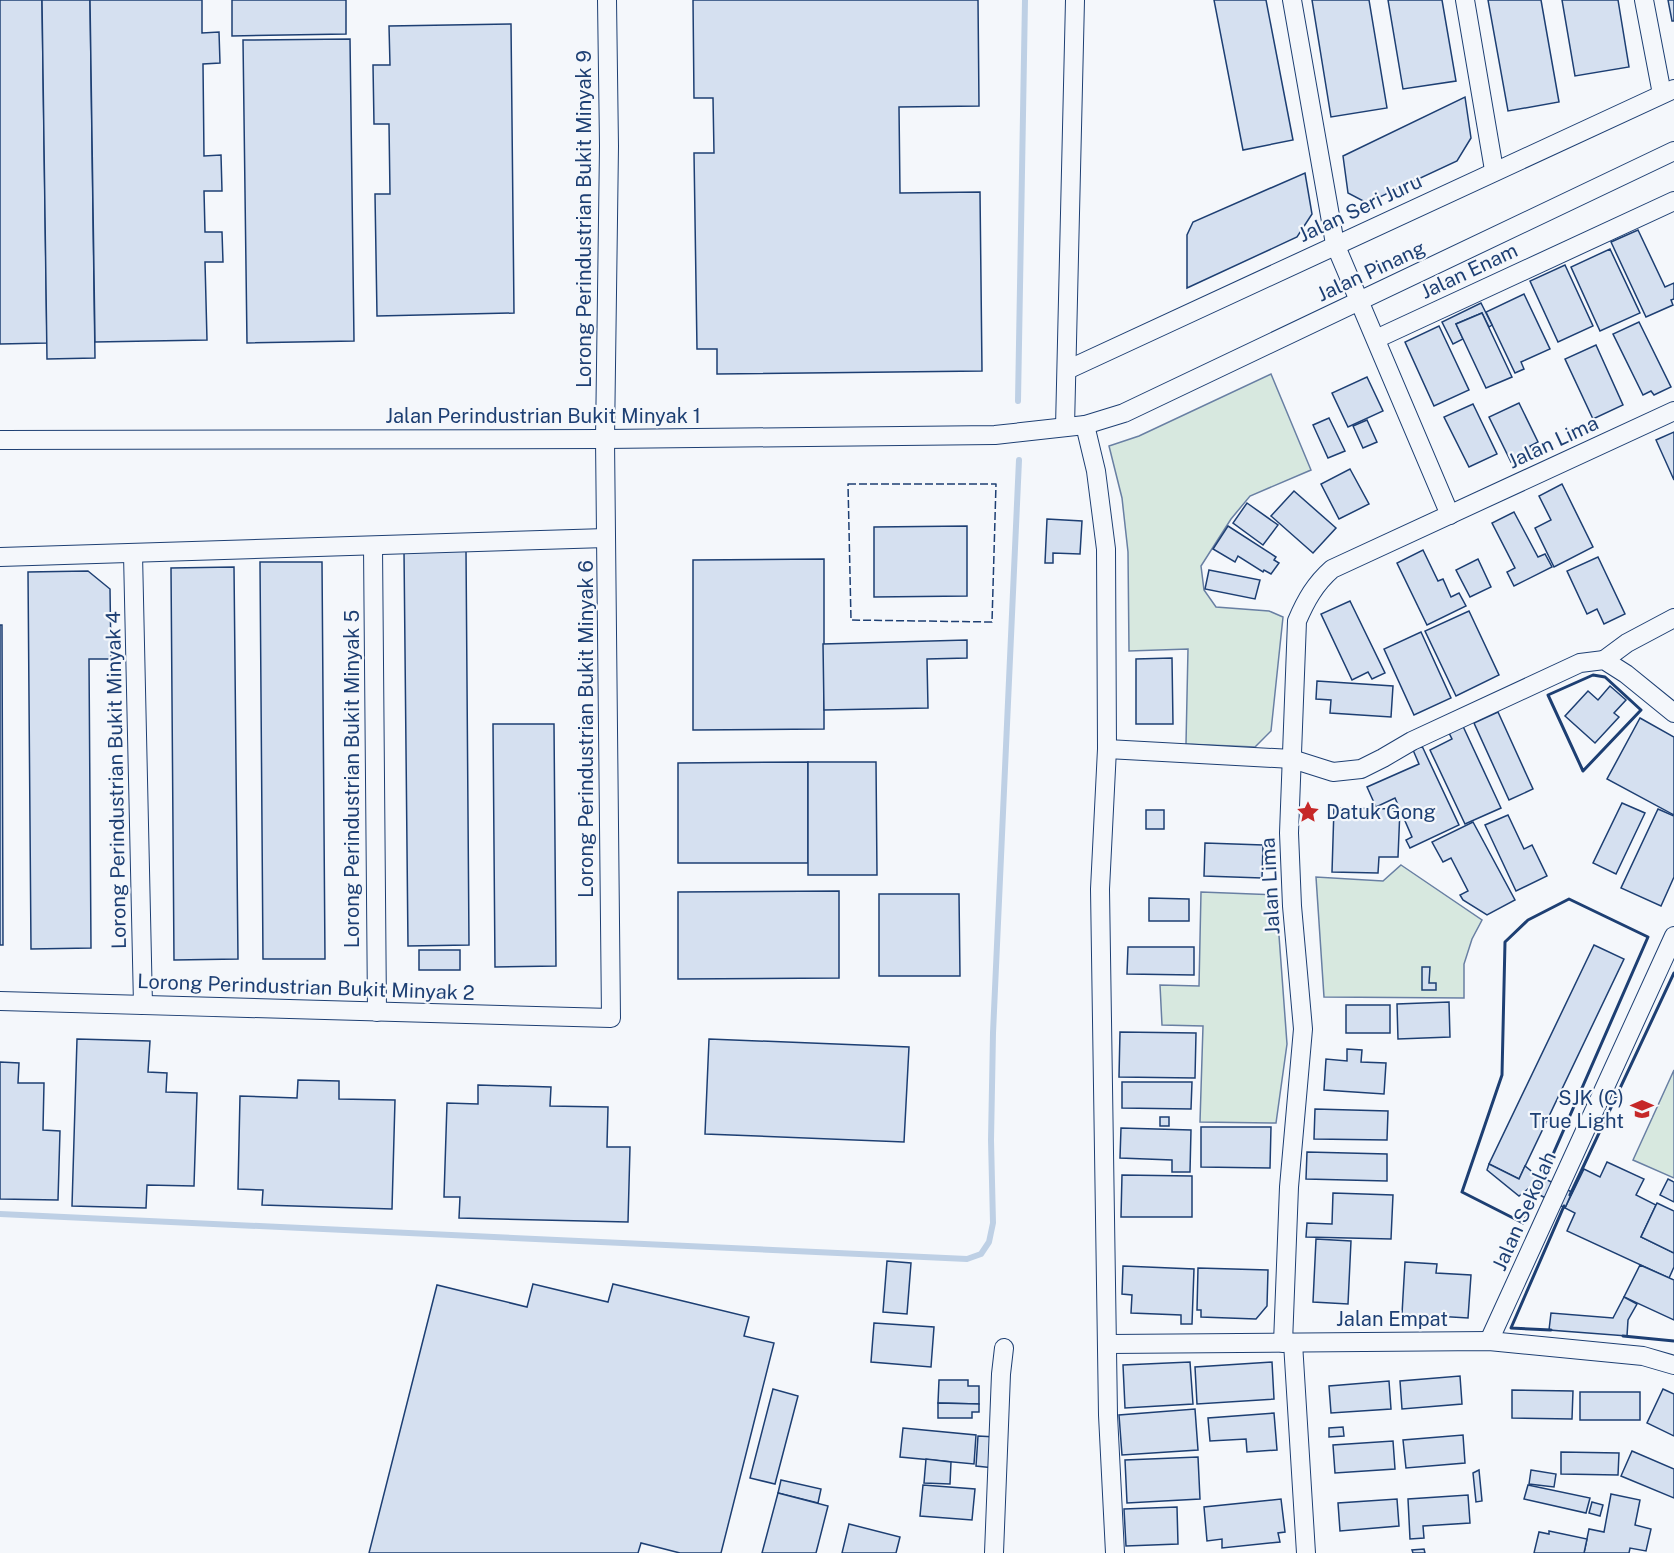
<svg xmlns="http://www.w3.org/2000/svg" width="1674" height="1553" viewBox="0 0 1674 1553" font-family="'Public Sans',sans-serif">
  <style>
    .green { fill: #d7e8df; stroke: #687fa3; stroke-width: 1.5 }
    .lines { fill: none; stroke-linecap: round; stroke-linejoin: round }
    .stream { stroke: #bed0e5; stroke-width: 6 }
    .building { fill: #d5e0f0; stroke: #1d3f73; stroke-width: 1.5 }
    .street-casing { stroke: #1d3f73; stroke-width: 20 }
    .street { stroke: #f4f7fb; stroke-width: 18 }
    .fence { stroke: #1d3f73; stroke-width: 1.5; stroke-dasharray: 8 3; stroke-linecap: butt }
    .wall { stroke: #1d3f73; stroke-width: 3 }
    .labels { text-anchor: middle; stroke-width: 4.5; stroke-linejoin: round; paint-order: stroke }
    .street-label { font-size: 20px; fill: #1d3f73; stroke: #f4f7fb }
    .poi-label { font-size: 20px; fill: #1d3f73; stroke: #f4f7fb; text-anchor: start }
  </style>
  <rect width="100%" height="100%" fill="#f4f7fb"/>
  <g class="green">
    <polygon points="1271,374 1311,470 1250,496 1231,519 1201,566 1204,590 1216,607 1269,611 1283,617 1271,731 1255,747 1186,744 1188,649 1129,651 1128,552 1122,498 1109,446 1139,436"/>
    <polygon points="1401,865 1482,920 1472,939 1464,964 1464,998 1324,997 1316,877 1383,881"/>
    <polygon points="1201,892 1276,895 1287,1044 1276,1123 1200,1122 1203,1026 1162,1025 1160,985 1199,986"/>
    <polygon points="1674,1070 1674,1178 1633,1160"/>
  </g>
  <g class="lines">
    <g class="stream">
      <polyline points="1018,401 1025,0"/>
      <polyline points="0,1214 967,1259 981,1254 989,1242 993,1223 991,1140 993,1033 1019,460"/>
    </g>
  </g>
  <g class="building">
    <polygon points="0,0 42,0 47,343 0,344"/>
    <polygon points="42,0 90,0 95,358 47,359"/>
    <polygon points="90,0 202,0 202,33 219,32 220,63 203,64 204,156 221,155 222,191 204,191 205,232 222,232 223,262 205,262 207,340 95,342"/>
    <polygon points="232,0 346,0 346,34 232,36"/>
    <polygon points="693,0 978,0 979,106 899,107 900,193 980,192 982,371 717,374 717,349 697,349 694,153 714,153 713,98 694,98"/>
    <polygon points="1214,0 1266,0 1293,140 1243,150"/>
    <polygon points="1312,0 1369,0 1387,108 1331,117"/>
    <polygon points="1388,0 1442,0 1456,81 1403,89"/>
    <polygon points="1488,0 1541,0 1559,102 1508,111"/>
    <polygon points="1562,0 1618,0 1629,67 1575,76"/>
    <polygon points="1668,0 1674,0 1674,21 1672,21"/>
    <polygon points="511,24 514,313 377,316 375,194 390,194 389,124 374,124 373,65 390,65 389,26"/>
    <polygon points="350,39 354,341 247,343 243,40"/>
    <polygon points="1465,97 1471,138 1457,161 1367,203 1348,193 1343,156"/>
    <polygon points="1305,173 1312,214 1297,237 1187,288 1187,235 1193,222"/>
    <polygon points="1638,230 1665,287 1674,283 1674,299 1671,300 1673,305 1646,317 1611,242"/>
    <polygon points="1610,249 1640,313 1600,331 1571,267"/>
    <polygon points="1565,265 1593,326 1558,342 1530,281"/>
    <polygon points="1524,294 1550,349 1521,362 1524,369 1515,373 1486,312"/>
    <polygon points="1481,303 1492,325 1489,327 1482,313 1456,324 1463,339 1453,344 1442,322"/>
    <polygon points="1482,313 1512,377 1486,388 1456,324"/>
    <polygon points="1639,322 1671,387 1654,395 1651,391 1643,395 1613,334"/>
    <polygon points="1439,326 1469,390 1434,406 1405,342"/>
    <polygon points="1596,345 1623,405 1593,419 1565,359"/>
    <polygon points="1367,377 1383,411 1348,427 1332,393"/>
    <polygon points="1519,403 1538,442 1530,446 1533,452 1511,462 1489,417"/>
    <polygon points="1473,404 1497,454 1469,467 1444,417"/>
    <polygon points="1329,418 1345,451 1328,458 1313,425"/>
    <polygon points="1367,420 1377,442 1363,448 1353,426"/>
    <polygon points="1674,432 1674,480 1656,440"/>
    <polygon points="1350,469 1369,504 1339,519 1321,484"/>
    <polygon points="1562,484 1593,547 1554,567 1535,528 1551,520 1539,496"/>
    <polygon points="1294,491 1336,528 1313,553 1271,516"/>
    <polygon points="1247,503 1278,525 1263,545 1233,523"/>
    <polygon points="1514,512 1538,557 1545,554 1552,567 1514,586 1507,572 1515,568 1492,523"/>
    <polygon points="1047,519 1082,521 1080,554 1053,553 1053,563 1045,563"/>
    <polygon points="967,526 967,596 874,597 874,527"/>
    <polygon points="1228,526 1276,557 1274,560 1279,563 1271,574 1264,570 1263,572 1238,556 1235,562 1213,549"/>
    <polygon points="466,550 469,945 408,946 404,551"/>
    <polygon points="1423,550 1438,581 1443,579 1451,597 1459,593 1466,606 1427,625 1397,563"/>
    <polygon points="1598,557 1625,614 1604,624 1597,609 1587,614 1567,571"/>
    <polygon points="824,559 824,729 693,730 693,560"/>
    <polygon points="1478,559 1491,587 1470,597 1456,570"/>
    <polygon points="260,562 322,562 325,959 263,959"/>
    <polygon points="234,567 238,959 174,960 171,568"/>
    <polygon points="1209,570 1260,580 1255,599 1205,589"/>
    <polygon points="88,571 110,589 111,659 89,659 91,948 31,949 28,572"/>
    <polygon points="1350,601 1385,673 1372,679 1368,672 1352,680 1321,614"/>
    <polygon points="1469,611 1499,675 1456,696 1425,631"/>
    <polygon points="0,625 2,625 3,945 0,945"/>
    <polygon points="1421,632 1451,698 1414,715 1384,649"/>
    <polygon points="967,640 967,658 927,659 928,708 824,710 823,644"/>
    <polygon points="1172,658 1173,724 1136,724 1136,659"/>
    <polygon points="1317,681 1393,686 1391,717 1330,713 1331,700 1316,699"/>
    <polygon points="1610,686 1626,700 1614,713 1619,717 1595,743 1565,716 1588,691 1598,700"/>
    <polygon points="1498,712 1533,789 1509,800 1474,723"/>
    <polygon points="1640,718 1674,737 1674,815 1607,779"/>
    <polygon points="1461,722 1501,808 1465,824 1430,750 1452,739 1447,729"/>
    <polygon points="493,724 554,724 556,966 495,967"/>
    <polygon points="1422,746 1459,825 1410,848 1406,840 1412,837 1395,798 1376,807 1367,787 1419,764 1413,750"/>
    <polygon points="808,762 808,863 678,863 678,763"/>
    <polygon points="808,762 876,762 877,875 808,875"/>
    <polygon points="1622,803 1645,813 1616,874 1593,863"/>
    <polygon points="1334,808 1400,809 1398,857 1379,857 1378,873 1332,872"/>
    <polygon points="1658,809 1674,816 1674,877 1661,906 1621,888"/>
    <rect x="1146" y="810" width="18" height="19"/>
    <polygon points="1508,815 1524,849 1532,845 1547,876 1516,891 1485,825"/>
    <polygon points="1473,822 1515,900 1487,915 1463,900 1460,895 1468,891 1451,858 1443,862 1432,842"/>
    <polygon points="1205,843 1263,845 1262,878 1204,876"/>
    <polygon points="839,891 839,978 678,979 678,892"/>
    <polygon points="879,894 959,894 960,976 879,976"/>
    <polygon points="1149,898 1189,899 1189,921 1149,921"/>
    <polygon points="1594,945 1624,959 1519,1179 1489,1164"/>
    <polygon points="1128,947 1194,947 1194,975 1127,974"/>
    <rect x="419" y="950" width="41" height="20"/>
    <polygon points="1422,967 1430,967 1429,983 1436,983 1436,990 1422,990"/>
    <polygon points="1449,1002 1450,1037 1398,1039 1397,1004"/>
    <rect x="1346" y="1005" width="44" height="28"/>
    <polygon points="1120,1032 1196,1033 1195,1078 1119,1077"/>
    <polygon points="77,1039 150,1041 148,1072 167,1073 166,1092 197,1093 194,1186 147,1185 146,1208 72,1206"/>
    <polygon points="709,1039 909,1047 904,1142 705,1134"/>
    <polygon points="1347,1049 1362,1050 1361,1062 1386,1063 1384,1094 1324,1090 1326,1059 1347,1061"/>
    <polygon points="0,1062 19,1063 18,1083 44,1083 43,1130 60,1131 58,1200 0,1199"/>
    <polygon points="298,1080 339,1081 339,1099 395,1100 392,1209 262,1205 263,1190 238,1189 240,1096 297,1098"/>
    <polygon points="1122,1082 1192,1082 1191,1109 1122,1108"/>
    <polygon points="478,1085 551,1087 550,1106 608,1107 607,1147 630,1147 628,1222 459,1218 460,1197 444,1197 447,1103 478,1104"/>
    <polygon points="1315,1109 1388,1111 1387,1140 1314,1139"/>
    <rect x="1160" y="1117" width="9" height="9"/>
    <polygon points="1201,1127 1271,1127 1270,1168 1201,1167"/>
    <polygon points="1121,1128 1191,1130 1190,1172 1172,1172 1172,1160 1120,1158"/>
    <polygon points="1307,1152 1387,1154 1387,1181 1306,1179"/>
    <polygon points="1607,1162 1644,1179 1636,1195 1656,1205 1641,1237 1674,1253 1674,1267 1669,1278 1567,1231 1575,1213 1565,1208 1584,1169 1600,1177"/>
    <polygon points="1489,1164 1519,1179 1525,1166 1535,1174 1572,1192 1565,1208 1528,1189 1519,1196 1487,1170"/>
    <polygon points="1122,1175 1192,1176 1192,1217 1121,1217"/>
    <polygon points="1668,1179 1674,1182 1674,1202 1660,1195"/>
    <polygon points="1333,1193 1393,1195 1391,1239 1306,1237 1307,1223 1332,1224"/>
    <polygon points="1657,1203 1674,1211 1674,1253 1641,1237"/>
    <polygon points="1316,1239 1351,1241 1348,1304 1313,1302"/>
    <polygon points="887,1261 911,1263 907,1314 883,1312"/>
    <polygon points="1405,1262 1437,1264 1436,1273 1471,1275 1468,1318 1402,1314"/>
    <polygon points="1640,1265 1674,1280 1674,1320 1624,1297"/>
    <polygon points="1123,1266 1194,1269 1192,1324 1181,1324 1181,1315 1131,1313 1132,1295 1122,1294"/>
    <polygon points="1198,1268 1268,1270 1267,1306 1256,1319 1201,1317 1201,1310 1197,1310"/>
    <polygon points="533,1284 608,1302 613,1284 749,1317 744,1336 774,1343 721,1553 680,1553 641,1543 638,1553 369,1553 437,1285 527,1307"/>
    <polygon points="1624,1297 1637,1304 1628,1320 1627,1336 1549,1330 1551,1313 1613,1318"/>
    <polygon points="874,1323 934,1327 931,1367 871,1362"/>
    <polygon points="1190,1362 1193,1404 1125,1408 1123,1365"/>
    <polygon points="1272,1362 1274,1399 1197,1404 1195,1367"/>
    <polygon points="1460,1376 1462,1404 1402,1409 1400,1381"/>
    <polygon points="939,1380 968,1380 968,1386 979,1386 979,1404 938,1403"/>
    <polygon points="1389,1381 1391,1409 1331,1413 1329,1386"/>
    <polygon points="773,1389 798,1396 775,1484 750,1478"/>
    <polygon points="1663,1389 1674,1394 1674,1436 1647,1423"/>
    <polygon points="1512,1390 1573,1391 1572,1419 1512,1418"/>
    <rect x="1580" y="1392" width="60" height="28"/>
    <polygon points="938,1403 979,1404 979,1412 972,1412 972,1418 938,1418"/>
    <polygon points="1195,1409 1198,1450 1122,1455 1119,1415"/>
    <polygon points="1274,1413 1277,1450 1247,1452 1246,1439 1210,1441 1208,1418"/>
    <polygon points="1343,1427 1344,1436 1329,1437 1329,1428"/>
    <polygon points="903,1428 976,1435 974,1464 900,1457"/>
    <polygon points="1463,1435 1465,1463 1406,1468 1403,1440"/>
    <polygon points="978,1436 996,1437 994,1468 976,1466"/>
    <polygon points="1393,1441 1395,1469 1335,1473 1333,1445"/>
    <polygon points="1632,1451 1674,1469 1674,1498 1621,1476"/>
    <polygon points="1561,1452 1619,1453 1618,1475 1561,1474"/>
    <polygon points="1198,1457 1200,1499 1127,1503 1125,1460"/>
    <polygon points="926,1459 951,1462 950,1484 924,1483"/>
    <polygon points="1479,1470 1482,1501 1476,1502 1473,1473"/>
    <polygon points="1531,1470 1556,1474 1554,1487 1529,1484"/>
    <polygon points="781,1480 821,1489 818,1503 778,1493"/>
    <polygon points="923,1485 975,1489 972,1520 920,1516"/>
    <polygon points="1528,1485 1590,1498 1586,1513 1524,1499"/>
    <polygon points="778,1493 828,1506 816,1553 762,1553"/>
    <polygon points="1611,1494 1640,1500 1635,1525 1651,1529 1646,1551 1630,1548 1629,1553 1584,1553 1589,1529 1604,1532"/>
    <polygon points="1468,1495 1470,1523 1423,1526 1424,1538 1410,1539 1408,1499"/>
    <polygon points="1281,1499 1285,1532 1278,1533 1280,1542 1222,1548 1222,1539 1207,1541 1204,1507"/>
    <polygon points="1397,1499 1399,1526 1340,1531 1338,1503"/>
    <polygon points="1592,1502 1603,1505 1600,1516 1589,1513"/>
    <polygon points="1177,1507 1178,1544 1126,1546 1124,1509"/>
    <polygon points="849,1524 900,1537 896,1553 842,1553"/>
    <polygon points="1549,1531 1587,1539 1584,1553 1534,1553 1539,1532 1549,1534"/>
    <polygon points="1424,1549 1425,1553 1413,1553 1412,1550"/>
  </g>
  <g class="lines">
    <g class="street-casing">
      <g id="street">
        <polyline points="1292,0 1335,244 1450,515"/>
        <polyline points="1465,0 1494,170"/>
        <polyline points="1644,0 1662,94"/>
        <polyline points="1376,339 1674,201"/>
        <polyline points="1067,370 1674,89"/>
        <polyline points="1085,425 1096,471 1106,549 1107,749 1100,889 1108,1415 1115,1553"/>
        <polyline points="1065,427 1075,0"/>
        <polyline points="0,440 605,439 995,435 1085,425 1124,413 1674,151"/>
        <polyline points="373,546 377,1012"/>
        <polyline points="133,554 143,1005"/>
        <polyline points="0,557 606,538"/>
        <polyline points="1604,660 1627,643 1674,618"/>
        <polyline points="1107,749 1292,759 1333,772 1361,769 1383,758 1412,741 1580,663 1604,660 1626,674 1674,713"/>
        <polyline points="0,1001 611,1018 605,439 609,146 607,0"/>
        <polyline points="1489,1341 1674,936"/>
        <path d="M1283,1343l6,-156 14,-158 -11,-123 -3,-73 8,-212c9,-21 18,-37 35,-52l342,-158"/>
        <polyline points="1293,1343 1306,1553"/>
        <polyline points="1109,1344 1489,1341 1643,1356 1674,1365"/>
        <polyline points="994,1553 1001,1374 1004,1348"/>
      </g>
    </g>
    <use href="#street" class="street"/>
    <polygon class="fence" points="848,484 996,484 992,622 851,620"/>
    <g class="wall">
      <polygon points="1593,675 1605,677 1641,710 1583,771 1548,695"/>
      <polygon points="1569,899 1648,937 1523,1223 1462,1192 1502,1075 1505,942 1528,920"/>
      <polyline points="1570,1195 1674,973"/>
      <polyline points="1551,1330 1511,1328 1564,1206"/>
      <polyline points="1623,1336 1674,1341"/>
    </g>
  </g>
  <defs>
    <g id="sight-bare" transform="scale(1.8)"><path d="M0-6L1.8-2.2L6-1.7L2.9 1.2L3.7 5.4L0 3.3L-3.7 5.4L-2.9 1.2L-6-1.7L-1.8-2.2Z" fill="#c62828" stroke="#f4f7fb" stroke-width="2.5" paint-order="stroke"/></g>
    <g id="school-bare" transform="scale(1.8)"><path d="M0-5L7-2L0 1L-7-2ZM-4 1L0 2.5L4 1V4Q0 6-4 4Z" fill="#c62828" stroke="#f4f7fb" stroke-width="2.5" paint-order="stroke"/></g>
  </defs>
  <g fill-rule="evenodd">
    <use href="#sight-bare" x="1308" y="812"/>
    <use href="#school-bare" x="1642" y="1109"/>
  </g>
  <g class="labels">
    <g class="street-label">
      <text transform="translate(1360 208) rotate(-25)" y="7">Jalan Seri Juru</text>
      <text transform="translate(584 219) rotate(-90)" y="7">Lorong Perindustrian Bukit Minyak 9</text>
      <text transform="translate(1371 271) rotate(-25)" y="7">Jalan Pinang</text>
      <text transform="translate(1469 271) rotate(-25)" y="7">Jalan Enam</text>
      <text x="543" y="423">Jalan Perindustrian Bukit Minyak 1</text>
      <text transform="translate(1553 442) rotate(-25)" y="7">Jalan Lima</text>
      <text transform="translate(586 729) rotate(-90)" y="7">Lorong Perindustrian Bukit Minyak 6</text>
      <text transform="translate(352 779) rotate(-90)" y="7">Lorong Perindustrian Bukit Minyak 5</text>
      <text transform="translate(116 780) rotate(-91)" y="7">Lorong Perindustrian Bukit Minyak 4</text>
      <text transform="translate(1270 886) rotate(-93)" y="7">Jalan Lima</text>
      <text transform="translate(306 987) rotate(2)" y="7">Lorong Perindustrian Bukit Minyak 2</text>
      <text transform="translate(1524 1211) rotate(-66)" y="7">Jalan Sekolah</text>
      <text x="1392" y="1326">Jalan Empat</text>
    </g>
    <g class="poi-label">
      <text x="1326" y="819">Datuk Gong</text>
      <text x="1624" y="1105" text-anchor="end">SJK (C)<tspan x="1624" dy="23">True Light</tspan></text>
    </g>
  </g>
</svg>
